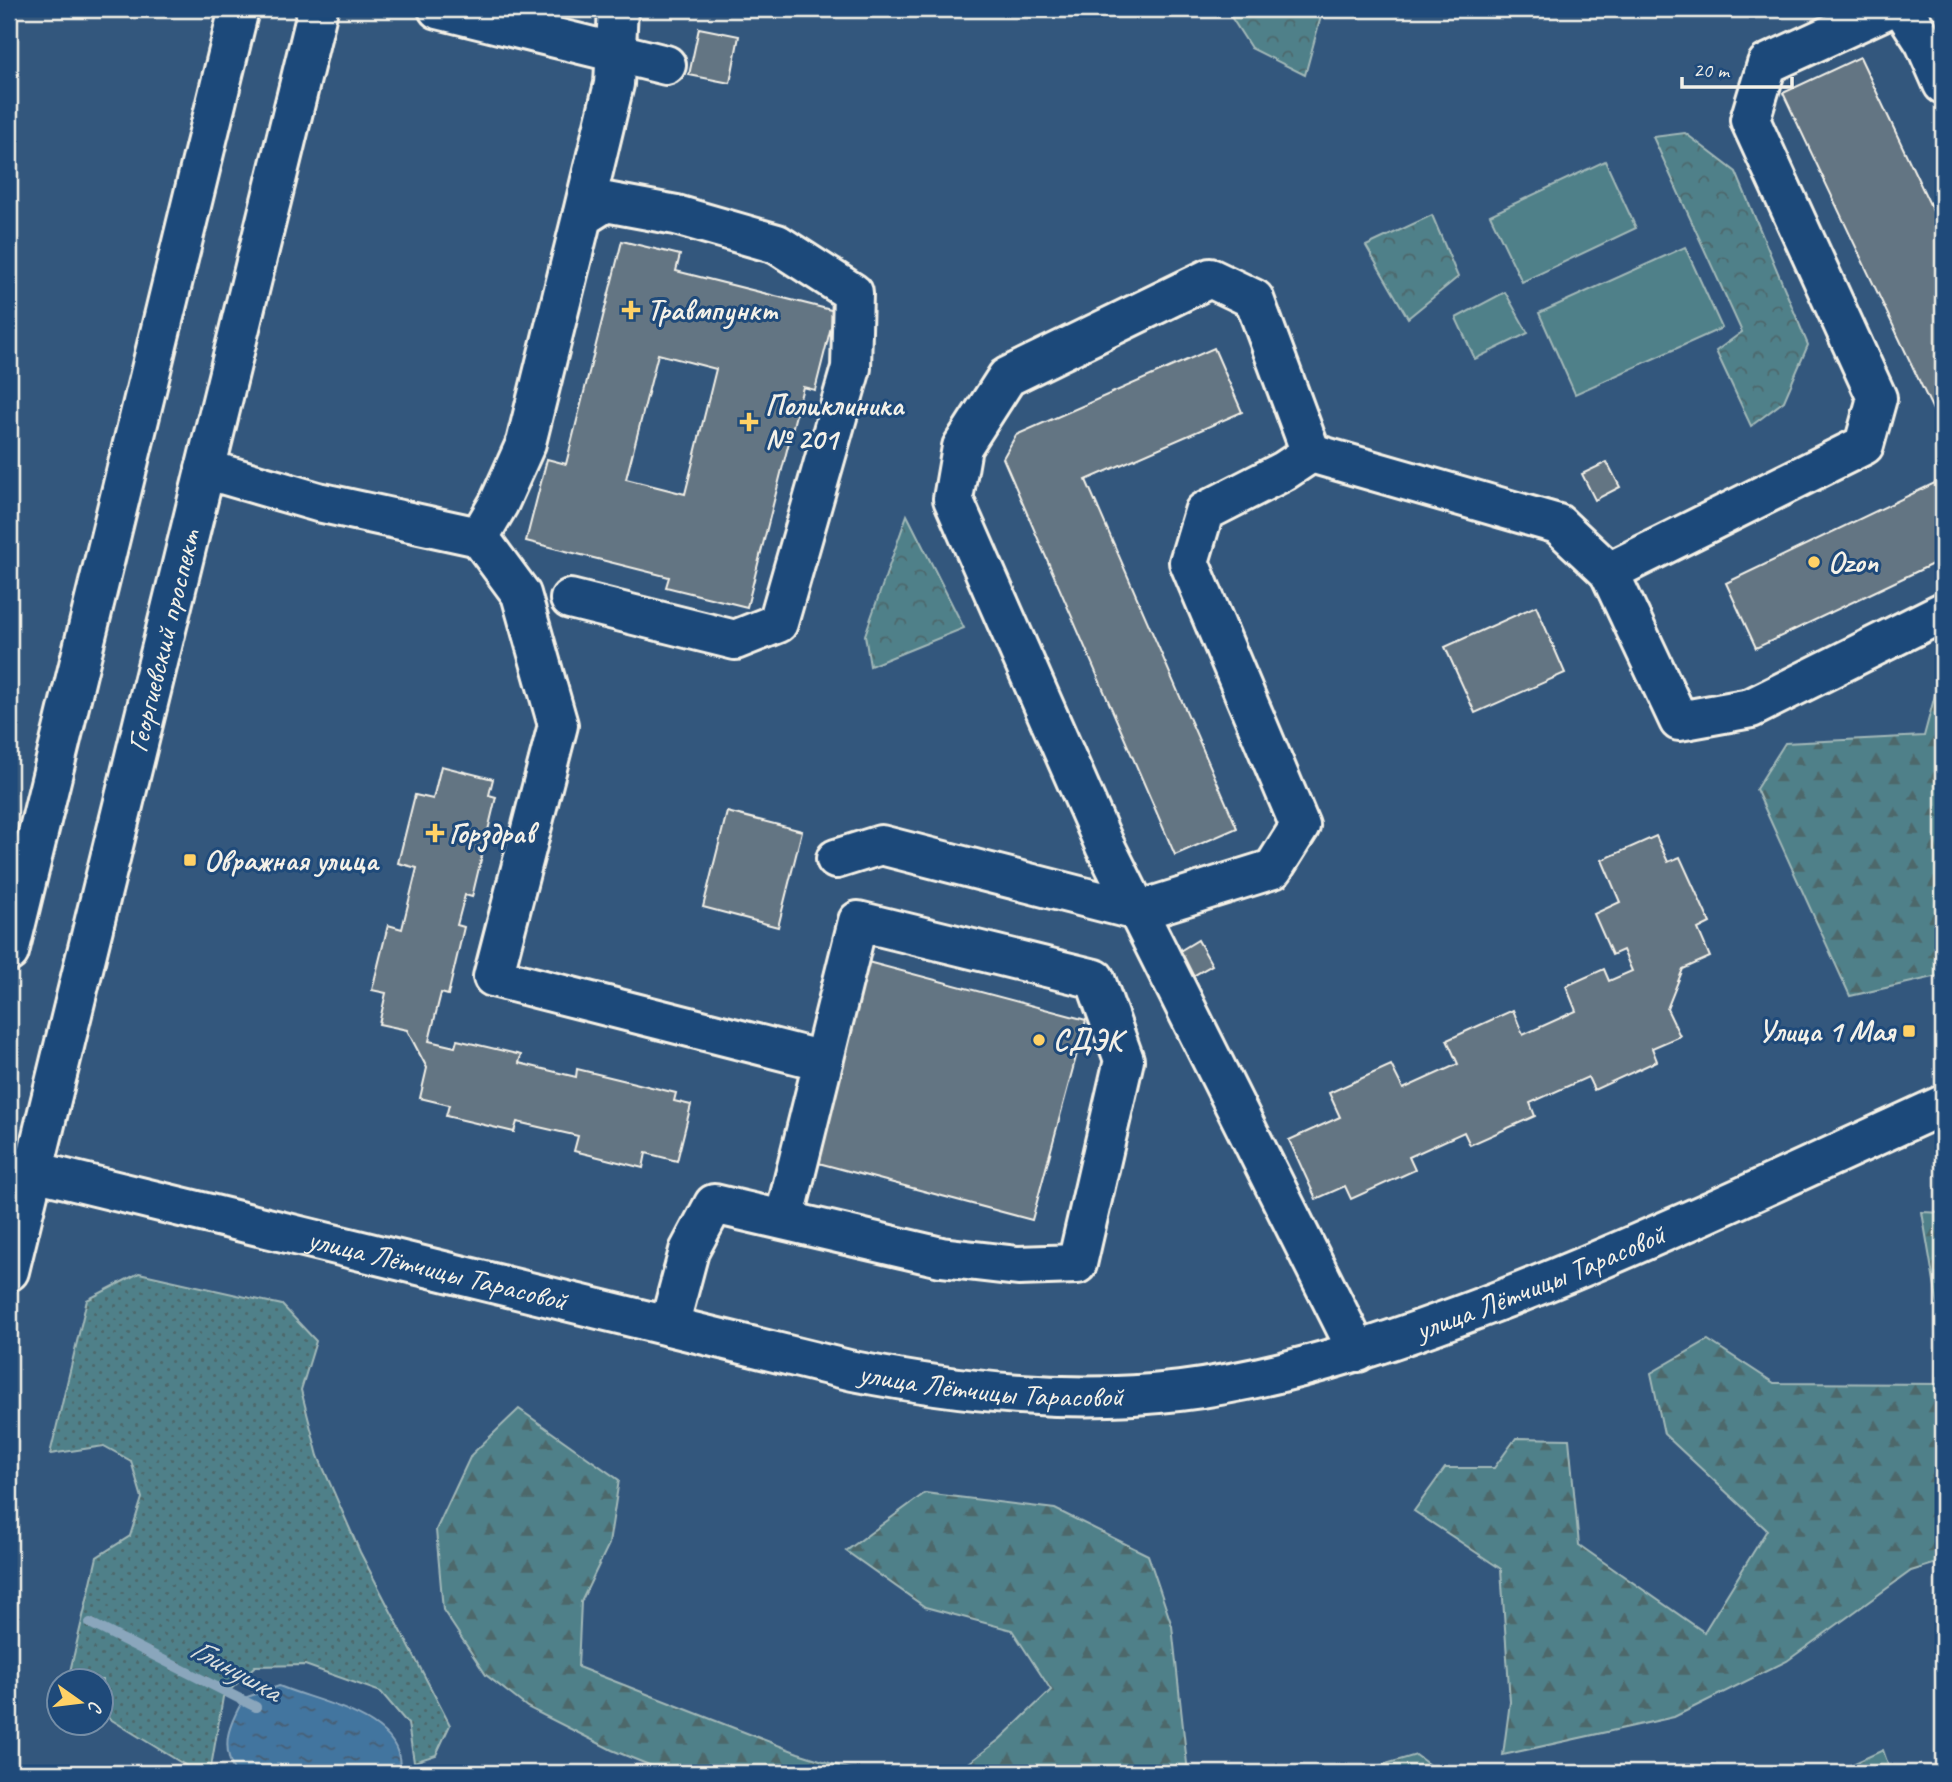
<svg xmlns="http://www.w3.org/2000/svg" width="1952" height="1782" viewBox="0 0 1952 1782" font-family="Caveat,sans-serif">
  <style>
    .grass { fill: url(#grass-dots); stroke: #a2b8b8; stroke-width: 2 }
    .forest { fill: url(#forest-firs); stroke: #a2b8b8; stroke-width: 2 }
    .park { fill: url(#park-crowns); stroke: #a2b8b8; stroke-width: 2 }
    .garden { fill: #508089; stroke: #a2b8b8; stroke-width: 2 }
    .water { fill: url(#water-ripples); stroke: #8aa6bc; stroke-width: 2 }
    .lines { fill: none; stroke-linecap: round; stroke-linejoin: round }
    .stream { stroke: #8aa6bc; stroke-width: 10 }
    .building { fill: #637483; stroke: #f4f1e8; stroke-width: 2; fill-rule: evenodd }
    .minor-casing { stroke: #f4f1e8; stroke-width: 44 }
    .major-casing { stroke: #f4f1e8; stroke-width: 44 }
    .minor { stroke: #1f4a7a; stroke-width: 38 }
    .major { stroke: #1f4a7a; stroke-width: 38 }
    .poi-dot { fill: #ffd166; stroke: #1f4a7a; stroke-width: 2.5 }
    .labels { text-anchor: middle; stroke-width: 6; stroke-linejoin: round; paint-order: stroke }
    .poi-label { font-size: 30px; font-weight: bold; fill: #f4f1e8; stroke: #1f4a7a; text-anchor: start }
    .street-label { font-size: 30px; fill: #f4f1e8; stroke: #1f4a7a }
    .water-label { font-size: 32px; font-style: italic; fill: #d9dedd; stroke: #1f4a7a }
  </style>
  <defs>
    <pattern id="grass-dots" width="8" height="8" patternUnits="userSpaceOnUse" patternTransform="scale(1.75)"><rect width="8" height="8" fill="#508089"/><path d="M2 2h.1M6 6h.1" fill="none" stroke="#4d676b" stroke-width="1.8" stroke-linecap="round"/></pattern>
    <pattern id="forest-firs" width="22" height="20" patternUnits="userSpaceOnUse" patternTransform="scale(1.75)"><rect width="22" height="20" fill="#508089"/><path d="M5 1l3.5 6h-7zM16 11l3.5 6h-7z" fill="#4d676b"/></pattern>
    <pattern id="park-crowns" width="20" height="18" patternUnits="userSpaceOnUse" patternTransform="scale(1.75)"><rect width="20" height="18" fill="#508089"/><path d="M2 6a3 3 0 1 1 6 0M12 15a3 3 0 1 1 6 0" fill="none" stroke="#4d676b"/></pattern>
    <pattern id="water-ripples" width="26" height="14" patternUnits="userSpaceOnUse" patternTransform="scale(1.75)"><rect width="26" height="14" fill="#43749f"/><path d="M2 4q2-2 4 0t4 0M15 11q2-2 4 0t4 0" fill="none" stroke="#465e72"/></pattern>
  </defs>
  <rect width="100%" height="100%" fill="#33577d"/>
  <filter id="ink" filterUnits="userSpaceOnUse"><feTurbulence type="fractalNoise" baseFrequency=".0143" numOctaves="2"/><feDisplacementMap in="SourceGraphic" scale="14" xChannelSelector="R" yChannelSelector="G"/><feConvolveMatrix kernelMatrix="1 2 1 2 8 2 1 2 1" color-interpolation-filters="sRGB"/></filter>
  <g filter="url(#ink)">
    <polygon class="grass" points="139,1273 282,1305 316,1341 301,1390 318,1456 360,1552 450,1725 436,1755 414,1762 408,1724 381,1692 305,1665 255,1666 223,1697 210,1773 198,1773 102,1714 102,1680 68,1680 97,1557 130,1536 142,1498 131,1461 104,1446 50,1454 87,1300"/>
    <g class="forest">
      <polygon points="1943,665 1943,975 1850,996 1756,789 1785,743 1924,736"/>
      <polygon points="1922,1212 1943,1213 1943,1335"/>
      <polygon points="1708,1340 1774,1383 1943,1384 1943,1561 1911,1571 1787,1661 1674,1717 1503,1755 1510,1702 1501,1569 1414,1511 1445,1468 1494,1468 1516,1438 1569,1439 1579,1545 1704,1632 1767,1530 1664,1434 1651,1373"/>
      <polygon points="519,1409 619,1480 609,1544 581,1602 578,1667 798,1753 861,1773 669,1773 612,1750 527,1707 486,1675 443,1610 436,1530 471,1455"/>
      <polygon points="925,1493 1055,1509 1148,1555 1172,1626 1188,1773 956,1773 1000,1739 1051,1690 1012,1630 925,1607 846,1551"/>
      <polygon points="1883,1750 1891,1773 1833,1773"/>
      <polygon points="1416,1755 1440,1773 1355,1773"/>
    </g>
    <g class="park">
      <polygon points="1226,9 1323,9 1305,75 1251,48"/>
      <polygon points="1685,133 1736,172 1808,345 1784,401 1751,426 1716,351 1742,332 1653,137"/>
      <polygon points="1432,215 1458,277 1408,318 1366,246"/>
      <polygon points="907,515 964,628 870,666 865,635"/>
    </g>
    <g class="garden">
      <polygon points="1605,161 1636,228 1522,282 1490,215"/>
      <polygon points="1685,247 1722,328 1575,394 1539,313"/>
      <polygon points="1505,292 1528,333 1475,359 1456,318"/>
    </g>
    <path class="water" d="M279,1686c37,16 130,31 120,87h-164c-15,-29 -6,-48 9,-75z"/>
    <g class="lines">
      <polyline class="stream" points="90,1623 256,1707"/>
    </g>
    <g class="building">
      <polygon points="699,28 739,36 730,83 689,75"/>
      <polygon points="1860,57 1943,232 1943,431 1783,93"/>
      <path d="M622,241l58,14 -4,16 159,40 -20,79 -12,-3 -56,220 -81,-20 3,-10 -143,-36 21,-82 19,5zM658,354l58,15 -31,125 -59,-15z"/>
      <polygon points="1214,348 1242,412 1086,480 1237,828 1175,855 1003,458 1016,435"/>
      <polygon points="1607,462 1620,487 1595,500 1582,474"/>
      <polygon points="1943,479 1943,559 1756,648 1726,583"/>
      <polygon points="1536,606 1565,673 1475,713 1445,647"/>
      <polygon points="441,766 493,779 489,795 496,797 472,897 465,895 457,925 464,927 448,995 441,993 429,1041 455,1047 457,1040 521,1055 519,1063 576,1077 577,1069 676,1093 674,1101 691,1105 677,1161 646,1153 643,1168 574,1151 578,1136 517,1122 514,1132 446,1116 449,1105 420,1098 427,1068 407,1030 379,1024 386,993 372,990 388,925 402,929 417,868 398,863 415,795 433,799"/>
      <polygon points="727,812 802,831 778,927 703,907"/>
      <polygon points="1656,836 1668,862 1680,857 1710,923 1698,929 1710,957 1683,969 1667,1009 1680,1036 1652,1048 1657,1061 1594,1090 1588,1077 1530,1103 1535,1116 1470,1145 1464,1132 1409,1157 1415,1170 1351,1199 1345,1186 1316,1199 1289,1140 1340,1117 1329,1093 1391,1065 1403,1089 1458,1064 1447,1040 1513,1010 1523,1035 1576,1011 1566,986 1604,969 1609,981 1632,971 1623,950 1612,955 1594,914 1620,902 1602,860"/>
      <polygon points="1198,940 1212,965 1191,977 1178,952"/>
      <polygon points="864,961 1086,1020 1032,1220 811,1161"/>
    </g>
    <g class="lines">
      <g class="minor-casing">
        <g id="minor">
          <polyline points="438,9 666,65"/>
          <polyline points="1887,9 1767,64 1750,120 1877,398 1864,445 1609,572 1679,721 1751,708 1943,612"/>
          <polyline points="1903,9 1925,43 1943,84"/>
          <polyline points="582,217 614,84 618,9"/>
          <polyline points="1311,453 1558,524 1609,572"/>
          <polyline points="205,469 318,502 479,537 499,503 526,443 582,217 606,202 676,215 777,244 853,293 851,368 778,623 735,640 570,599"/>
          <polyline points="479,537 521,594 558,725 493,977 823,1061"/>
          <polyline points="836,859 881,845 1138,911 1273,869 1300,826 1189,562 1204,512 1284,471 1311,453 1254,299 1210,278 1007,377 962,447 953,499 1105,846 1358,1352"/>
          <polyline points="669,1326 689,1251 714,1204 941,1257 1018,1266 1077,1264 1124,1060 1095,979 858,921 784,1220"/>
        </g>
      </g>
      <g class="major-casing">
        <g id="major">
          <polyline points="9,952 239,9"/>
          <path id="s1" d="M9,1165l844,206c108,21 217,33 327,20 113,-14 219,-52 326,-93 148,-58 292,-127 437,-193"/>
          <path id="s2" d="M9,1271l309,-1262"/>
        </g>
      </g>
      <use href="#minor" class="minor"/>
      <use href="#major" class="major"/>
    </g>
  </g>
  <g class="poi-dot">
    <path d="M627.5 299.5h7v7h7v7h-7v7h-7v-7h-7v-7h7z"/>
    <path d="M745.5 411.5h7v7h7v7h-7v7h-7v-7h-7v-7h7z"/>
    <circle cx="1814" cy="562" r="7"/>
    <path d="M431.5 822.5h7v7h7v7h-7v7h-7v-7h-7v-7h7z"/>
    <rect x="183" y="853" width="14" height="14" rx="3.5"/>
    <rect x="1902" y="1024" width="14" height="14" rx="3.5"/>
    <circle cx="1039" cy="1040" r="7"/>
  </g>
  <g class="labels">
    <g class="poi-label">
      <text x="647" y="320">Травмпункт</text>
      <text x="765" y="415">Поликлиника<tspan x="765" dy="34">№ 201</tspan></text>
      <text x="1828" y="572">Ozon</text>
      <text x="449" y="843">Горздрав</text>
      <text x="204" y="870">Овражная улица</text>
      <text x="1895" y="1041" text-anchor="end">Улица 1 Мая</text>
      <text x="1053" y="1050">СДЭК</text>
    </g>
    <g class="street-label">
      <text dy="10" stroke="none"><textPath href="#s2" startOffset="649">Георгиевский проспект</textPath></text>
      <text dy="10" stroke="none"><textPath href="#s1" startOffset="441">улица Лётчицы Тарасовой</textPath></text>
      <text dy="10" stroke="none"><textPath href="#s1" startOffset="1575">улица Лётчицы Тарасовой</textPath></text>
      <text dy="10" stroke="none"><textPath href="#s1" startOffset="1008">улица Лётчицы Тарасовой</textPath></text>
    </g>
    <g class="water-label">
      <text transform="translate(236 1669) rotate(29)" y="11">Глинушка</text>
    </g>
  </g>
  <rect width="1952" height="1782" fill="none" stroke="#1f4a7a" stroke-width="35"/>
  <rect x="18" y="18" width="1917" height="1747" fill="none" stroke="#f4f1e8" stroke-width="2.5" filter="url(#ink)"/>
  <g transform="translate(80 1702) rotate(104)"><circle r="33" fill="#1f4a7a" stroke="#748da6" stroke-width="2"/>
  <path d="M0-5L12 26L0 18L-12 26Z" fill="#ffd166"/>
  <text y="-10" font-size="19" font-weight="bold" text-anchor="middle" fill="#f4f1e8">С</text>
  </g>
  <path d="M1682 77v10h110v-10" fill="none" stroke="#f4f1e8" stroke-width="3.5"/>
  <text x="1693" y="77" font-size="21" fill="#f4f1e8" stroke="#1f4a7a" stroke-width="5" paint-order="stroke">20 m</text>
</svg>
